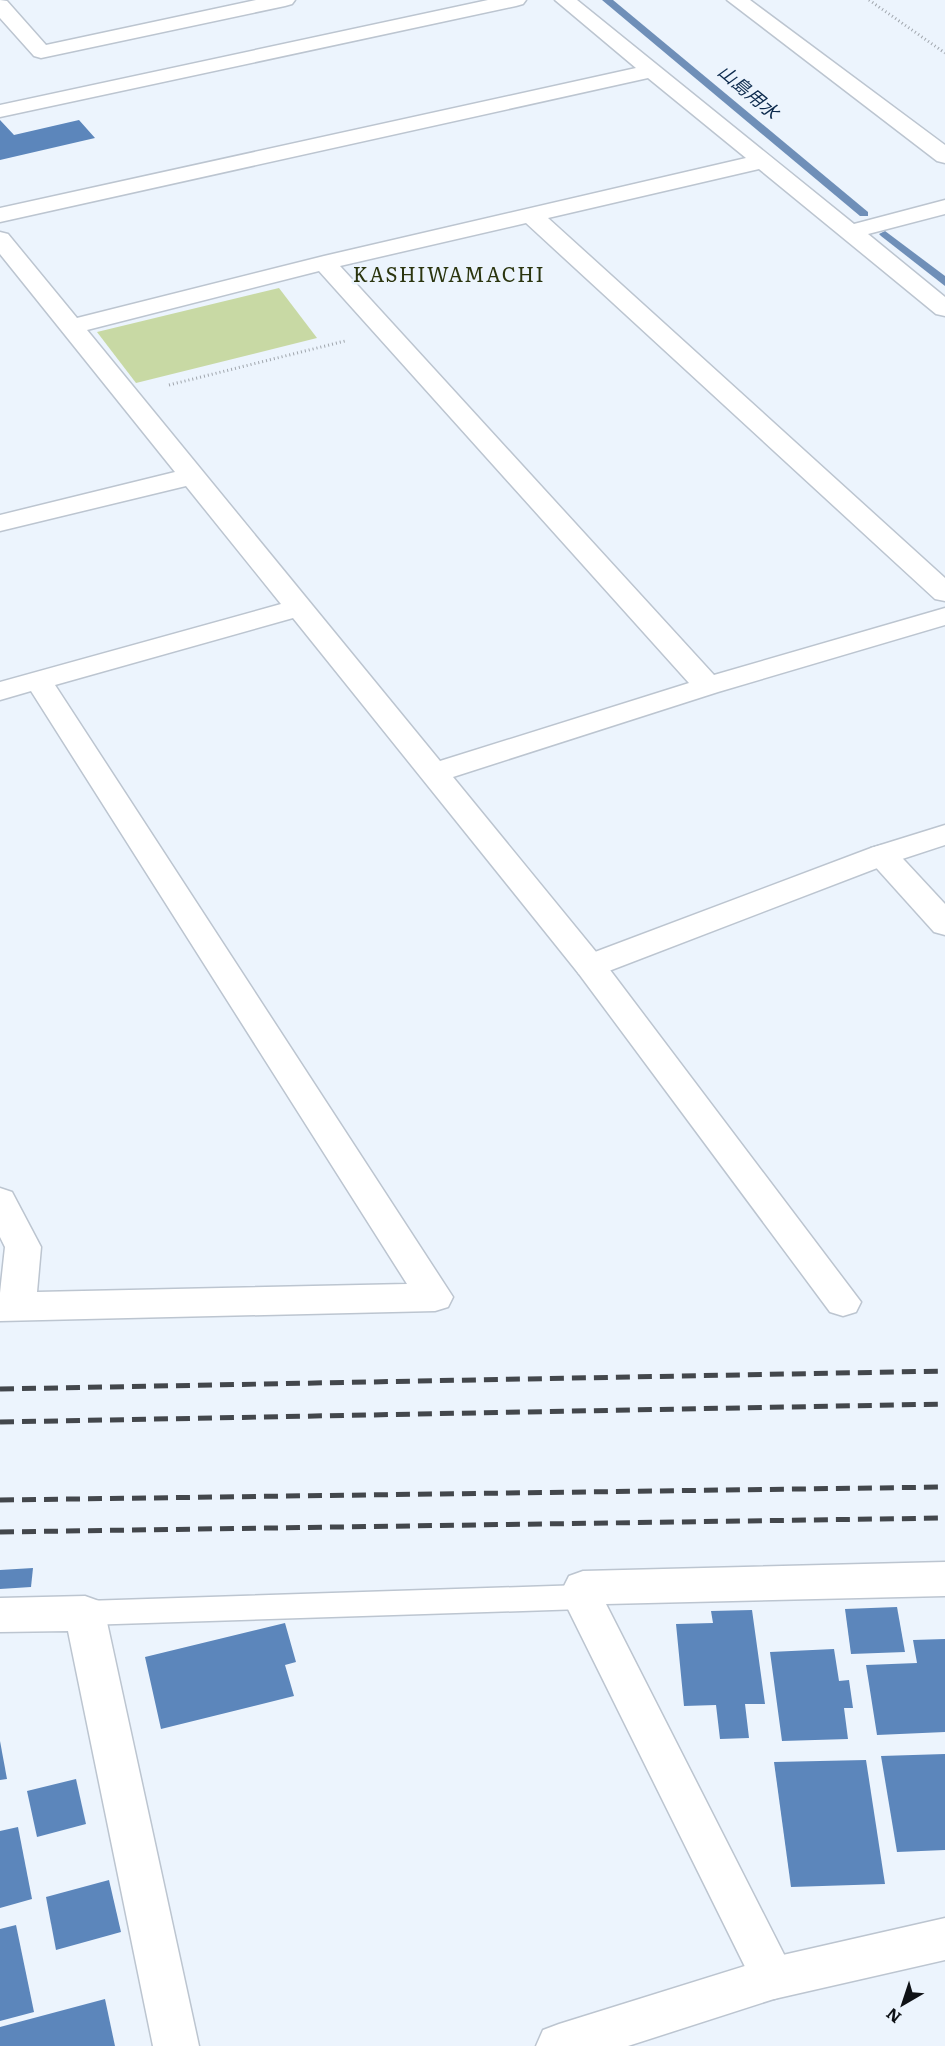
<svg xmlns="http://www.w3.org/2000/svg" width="945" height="2046" viewBox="0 0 945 2046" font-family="Literata,'Noto Sans JP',serif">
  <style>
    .green { fill: #c8d9a4 }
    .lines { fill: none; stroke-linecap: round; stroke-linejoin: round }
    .stream { fill: #6f8fb8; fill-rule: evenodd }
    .building { fill: #5c86bb }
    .lane-casing { stroke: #bcc5d0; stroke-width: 3 }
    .street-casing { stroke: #bcc5d0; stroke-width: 3 }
    .secondary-casing { stroke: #bcc5d0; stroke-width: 3 }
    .path { stroke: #a0a6ad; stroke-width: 3; stroke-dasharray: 1 3; stroke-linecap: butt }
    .lane { fill: #fff; fill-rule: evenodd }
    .street { fill: #fff; fill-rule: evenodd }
    .secondary { fill: #fff; fill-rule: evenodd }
    .rail { stroke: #43474c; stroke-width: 5; stroke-dasharray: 14 8; stroke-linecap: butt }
    .labels { text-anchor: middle; stroke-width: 5; stroke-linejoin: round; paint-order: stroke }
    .far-water-label { font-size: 18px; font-style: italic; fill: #0b294c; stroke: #ecf4fd }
    .far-quarter-label { font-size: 20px; letter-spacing: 1.5px; fill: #2b350f; stroke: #ecf4fd }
  </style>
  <rect width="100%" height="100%" fill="#ecf4fd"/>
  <polygon class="green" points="279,288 317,338 136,383 97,332"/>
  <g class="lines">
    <g class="stream">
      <polygon points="602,0 613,0 868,212 868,216 860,216"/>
      <polygon points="885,231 945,276 945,286 881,236 879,234"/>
    </g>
  </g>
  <g class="building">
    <polygon points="0,120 14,135 79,120 95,138 0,160"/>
    <polygon points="33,1568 31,1587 0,1589 0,1570"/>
    <polygon points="897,1607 905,1652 851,1654 845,1609"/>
    <polygon points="752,1610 765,1704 745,1704 749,1738 720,1739 716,1705 684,1706 676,1624 713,1623 711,1611"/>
    <polygon points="285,1623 296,1662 285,1665 294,1696 161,1729 145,1657"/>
    <polygon points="945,1639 945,1732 877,1735 866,1665 917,1663 913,1640"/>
    <polygon points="834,1649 839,1681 849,1680 853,1708 844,1708 848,1739 782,1741 770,1652"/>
    <polygon points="0,1741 7,1779 0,1780"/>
    <polygon points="945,1754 945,1850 897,1852 881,1756"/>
    <polygon points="866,1760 885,1884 791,1887 774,1762"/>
    <polygon points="76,1779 86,1824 37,1837 27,1791"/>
    <polygon points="18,1827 32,1899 0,1908 0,1831"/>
    <polygon points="109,1880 121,1932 56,1950 46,1897"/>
    <polygon points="16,1925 34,2012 0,2021 0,1929"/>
    <polygon points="105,1999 115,2046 0,2046 0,2027"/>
  </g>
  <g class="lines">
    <g class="lane-casing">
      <polygon id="lane" points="582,1585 592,1588 597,1597 592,1606 582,1609 85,1625 75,1622 70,1613 75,1604 85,1601"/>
    </g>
    <g class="street-casing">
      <g id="street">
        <polygon points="0,0 7,1 46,45 256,0 295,0 292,4 285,6 41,58 34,56 0,18"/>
        <polygon points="488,0 526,0 523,4 516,6 0,117 0,105"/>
        <path d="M555,0h22l277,224 91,-24v14l-77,20 77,63v19l-9,-2 -177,-145 -211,49 397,360v23l-10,-2 -409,-376 -186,43 374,409 231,-67v17l-227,67 -265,85 148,181 260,344 -5,10 -13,4 -13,-4 -251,-338 -286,-356 -238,67 398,612 -5,10 -13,4 -435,10v-28l5,-46 -5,-10v-49l12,4 29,55 -4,45 370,-8 -376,-593 -31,9v-18l281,-78 -95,-118 -186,45v-16l175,-43 -175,-218v-22l8,2 69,84 247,-62 422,-98 -98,-80 -648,144v-14l636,-140zM319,271l370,412 -249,78 -353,-431z"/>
        <polygon points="727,0 750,0 945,145 945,163 937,161"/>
        <polygon points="882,845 893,848 945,904 945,935 934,932 871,862 867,855 871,848"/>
        <polygon points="945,1562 945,1596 606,1604 796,1978 790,1993 774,1999 758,1993 562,1597 563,1588 569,1576 583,1571"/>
        <polygon points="85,1596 99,1601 105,1613 199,2046 153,2046 68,1631 0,1632 0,1598"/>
      </g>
    </g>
    <g class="secondary-casing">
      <g id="secondary">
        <polygon points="945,825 945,845 893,862 601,974 590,977 579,974 574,966 579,958 871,848"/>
        <polygon points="945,1918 945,1960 774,1999 628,2046 536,2046 543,2030 559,2024 774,1957"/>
      </g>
    </g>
    <g class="path">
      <polyline points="869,0 945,53"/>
      <polyline points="169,385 345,341"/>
    </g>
    <use href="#lane" class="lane"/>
    <use href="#street" class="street"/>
    <use href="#secondary" class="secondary"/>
    <g class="rail">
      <polyline points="0,1389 945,1371"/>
      <polyline points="0,1422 945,1404"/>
      <polyline points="0,1500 945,1487"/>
      <polyline points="0,1532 945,1518"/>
    </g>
  </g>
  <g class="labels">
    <g class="far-water-label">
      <text transform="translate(748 92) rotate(40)" y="6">山島用水</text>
    </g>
    <g class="far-quarter-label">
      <text x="449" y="282">KASHIWAMACHI</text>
    </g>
  </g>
  <g transform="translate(903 2004) rotate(219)" stroke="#ecf4fd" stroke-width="4.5" paint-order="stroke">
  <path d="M0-4.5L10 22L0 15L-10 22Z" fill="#0f1216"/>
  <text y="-9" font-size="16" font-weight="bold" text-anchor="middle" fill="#0f1216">N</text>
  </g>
</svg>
